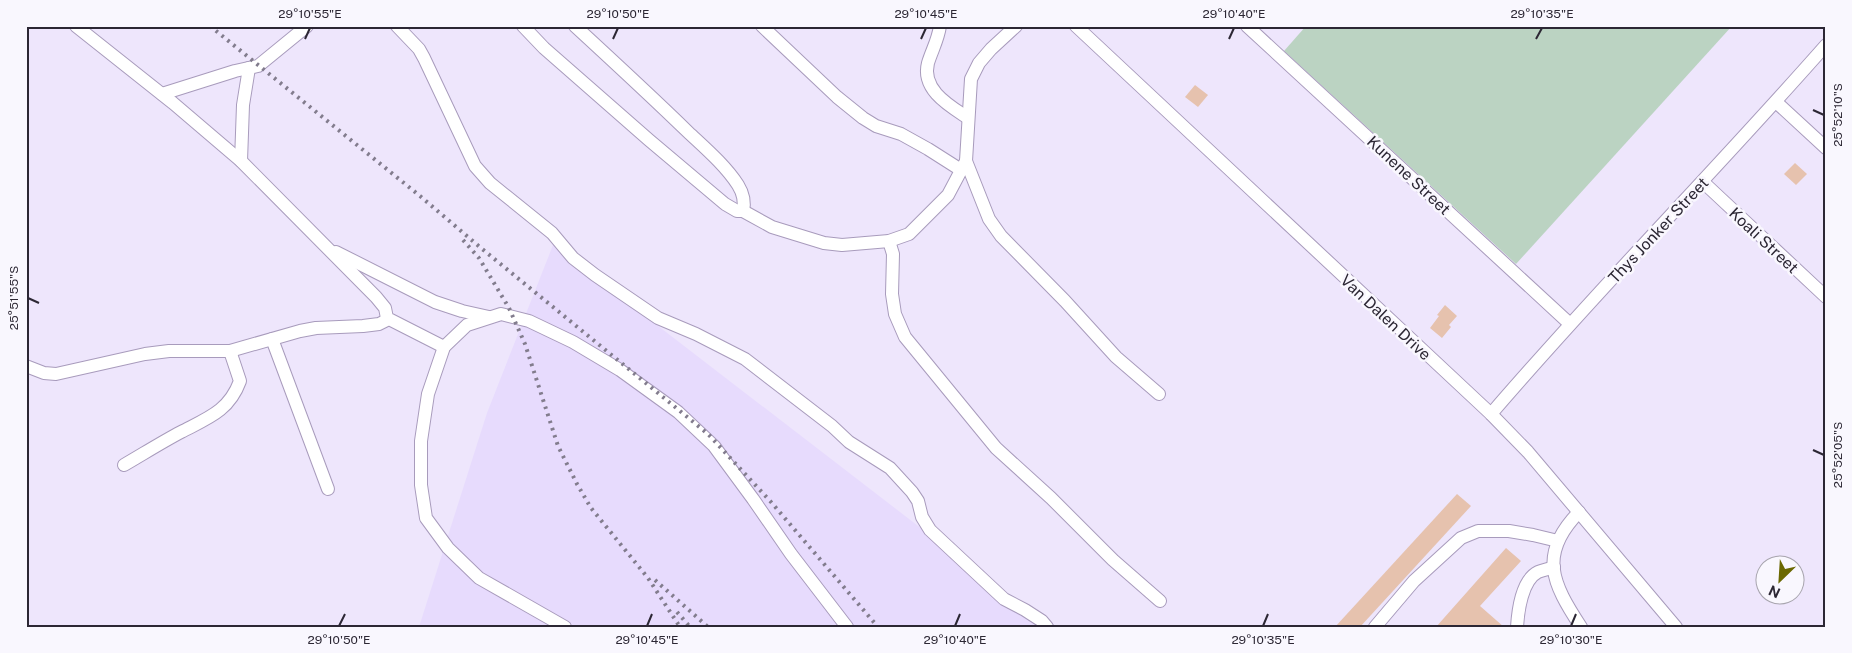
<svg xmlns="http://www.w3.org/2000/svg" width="1852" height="653" viewBox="0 0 1852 653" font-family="'Public Sans',sans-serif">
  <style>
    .built { fill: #e7dbfd }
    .park { fill: #bbd3c2 }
    .building { fill: #e6c2ae }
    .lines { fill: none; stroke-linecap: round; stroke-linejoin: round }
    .minor-casing { stroke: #a89bbc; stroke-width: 14 }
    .minor { stroke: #fff; stroke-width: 12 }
    .rail { stroke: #827c8d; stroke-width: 4; stroke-dasharray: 2.5 5; stroke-linecap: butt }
    .ticks { fill: none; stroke: #2c2734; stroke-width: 2 }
    .labels { text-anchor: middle; stroke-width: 5; stroke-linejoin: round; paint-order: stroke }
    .street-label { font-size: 16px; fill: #2c2734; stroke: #f9f7fe }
    .neatline { fill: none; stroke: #2c2734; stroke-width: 2 }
    .ticks-label { font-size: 12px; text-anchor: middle; fill: #2c2734 }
  </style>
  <rect width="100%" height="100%" fill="#eee6fc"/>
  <polygon class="built" points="553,245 1000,589 1044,627 419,627 487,413"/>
  <polygon class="park" points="1306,26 1732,26 1516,264 1284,51"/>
  <g class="building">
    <polygon points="1195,85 1208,95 1198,107 1185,97"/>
    <polygon points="1795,163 1807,174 1796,185 1784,174"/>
    <polygon points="1445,305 1457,316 1449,325 1451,327 1442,338 1430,328 1439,316 1437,315"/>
    <polygon points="1457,494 1471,506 1360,627 1335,627"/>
    <polygon points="1506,548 1521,561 1480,606 1504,627 1436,627"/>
  </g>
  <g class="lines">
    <g class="minor-casing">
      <g id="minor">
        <polyline points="76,26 173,103 241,161 376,297 385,308 387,318 444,347"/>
        <polyline points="397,26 419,49 424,58 475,166 490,183 552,233 573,258 595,275 658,318 696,334 745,359 832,426 849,442 890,468 912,492 918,501 922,517 930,530 1004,599 1025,610 1042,621 1047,627"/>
        <polyline points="523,26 544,48 649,140 725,204 737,211 743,211 772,227 824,243 842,245 889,241 909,234 948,195 966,161 971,79 979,63 991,49 1016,26"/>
        <path d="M575,26c38,35 76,70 113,106 17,16 37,33 50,53 5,8 7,17 5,26"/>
        <polyline points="762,26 837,97 863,118 876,126 901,134 928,149 961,170"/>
        <path d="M940,26c-2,14 -8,24 -12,37 -7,27 22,43 40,55"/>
        <polyline points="1076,26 1491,414 1528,452 1676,627"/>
        <polyline points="1247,26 1570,324"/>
        <polyline points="162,94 235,71 258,66 307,26"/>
        <polyline points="1776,102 1826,148"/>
        <polyline points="241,161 243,105 249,68"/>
        <polyline points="966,161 989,219 1001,236 1065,301 1116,357 1159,394"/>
        <polyline points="1703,182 1826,297"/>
        <polyline points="889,241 893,254 892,294 895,314 905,337 996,448 1051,498 1113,560 1160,601"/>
        <polyline points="336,252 435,302 462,311 489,317"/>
        <polyline points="272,339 328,489"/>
        <polyline points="26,366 44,373 56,374 145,354 169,351 230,351 300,331 316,328 363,326 379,324 385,321 387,318"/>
        <path d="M1491,414c108,-126 225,-244 335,-369"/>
        <path d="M124,465c19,-11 38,-23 57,-33 27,-14 48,-21 59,-51l-10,-30"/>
        <path d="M1579,512c-41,42 -27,71 2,115"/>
        <polyline points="565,627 479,578 448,548 426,518 421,485 421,441 428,394 444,347 467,325 501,314 529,321 573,342 620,370 678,412 714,446 753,499 791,554 847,627"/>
        <polyline points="1375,627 1414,581 1461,538 1478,531 1509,531 1533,535 1558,541"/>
        <path d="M1517,627c1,-16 5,-47 21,-55 5,-2 11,-3 16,-5"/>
      </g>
    </g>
    <use href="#minor" class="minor"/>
    <g class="rail">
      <polyline points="210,26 420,196 481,248 708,434 771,502 878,627"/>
      <polyline points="463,240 479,258 509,308 525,344 558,446 577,484 591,508 648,578 680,627"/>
      <polyline points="655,580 708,627"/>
      <polyline points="677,612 690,627"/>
    </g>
  </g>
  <path class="ticks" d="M305,39l5,-11M613,39l5,-11M921,39l5,-11M1229,39l5,-11M1536,39l6,-11M1813,110l11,5M28,298l11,5M1813,450l11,5M339,626l6,-12M647,626l5,-12M955,626l5,-12M1263,626l5,-12M1571,626l5,-12"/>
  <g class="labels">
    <g class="street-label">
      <text transform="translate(1409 175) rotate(43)" y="6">Kunene Street</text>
      <text transform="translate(1658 230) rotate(-47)" y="6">Thys Jonker Street</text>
      <text transform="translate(1764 240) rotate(43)" y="6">Koali Street</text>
      <text transform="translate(1386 317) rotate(43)" y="6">Van Dalen Drive</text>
    </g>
  </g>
  <rect width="1852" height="653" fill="none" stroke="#f9f7fe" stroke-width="55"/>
  <g transform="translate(1780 580) rotate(205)"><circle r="24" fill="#f9f7fe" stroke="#a7a4ad"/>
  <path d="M0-4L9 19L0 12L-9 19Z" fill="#6b6801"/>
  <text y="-8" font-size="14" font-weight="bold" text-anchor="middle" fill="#2c2734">N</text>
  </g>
  <rect x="28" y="28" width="1796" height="598" class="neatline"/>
  <g class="ticks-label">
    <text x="310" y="18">29°10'55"E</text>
    <text x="618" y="18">29°10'50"E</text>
    <text x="926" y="18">29°10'45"E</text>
    <text x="1234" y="18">29°10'40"E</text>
    <text x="1542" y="18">29°10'35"E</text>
    <text transform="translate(1838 115) rotate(-90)" y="4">25°52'10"S</text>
    <text transform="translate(14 298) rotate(-90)" y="4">25°51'55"S</text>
    <text transform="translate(1838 455) rotate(-90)" y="4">25°52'05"S</text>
    <text x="339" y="644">29°10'50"E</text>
    <text x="647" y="644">29°10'45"E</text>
    <text x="955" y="644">29°10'40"E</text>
    <text x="1263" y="644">29°10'35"E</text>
    <text x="1571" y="644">29°10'30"E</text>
  </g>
</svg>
